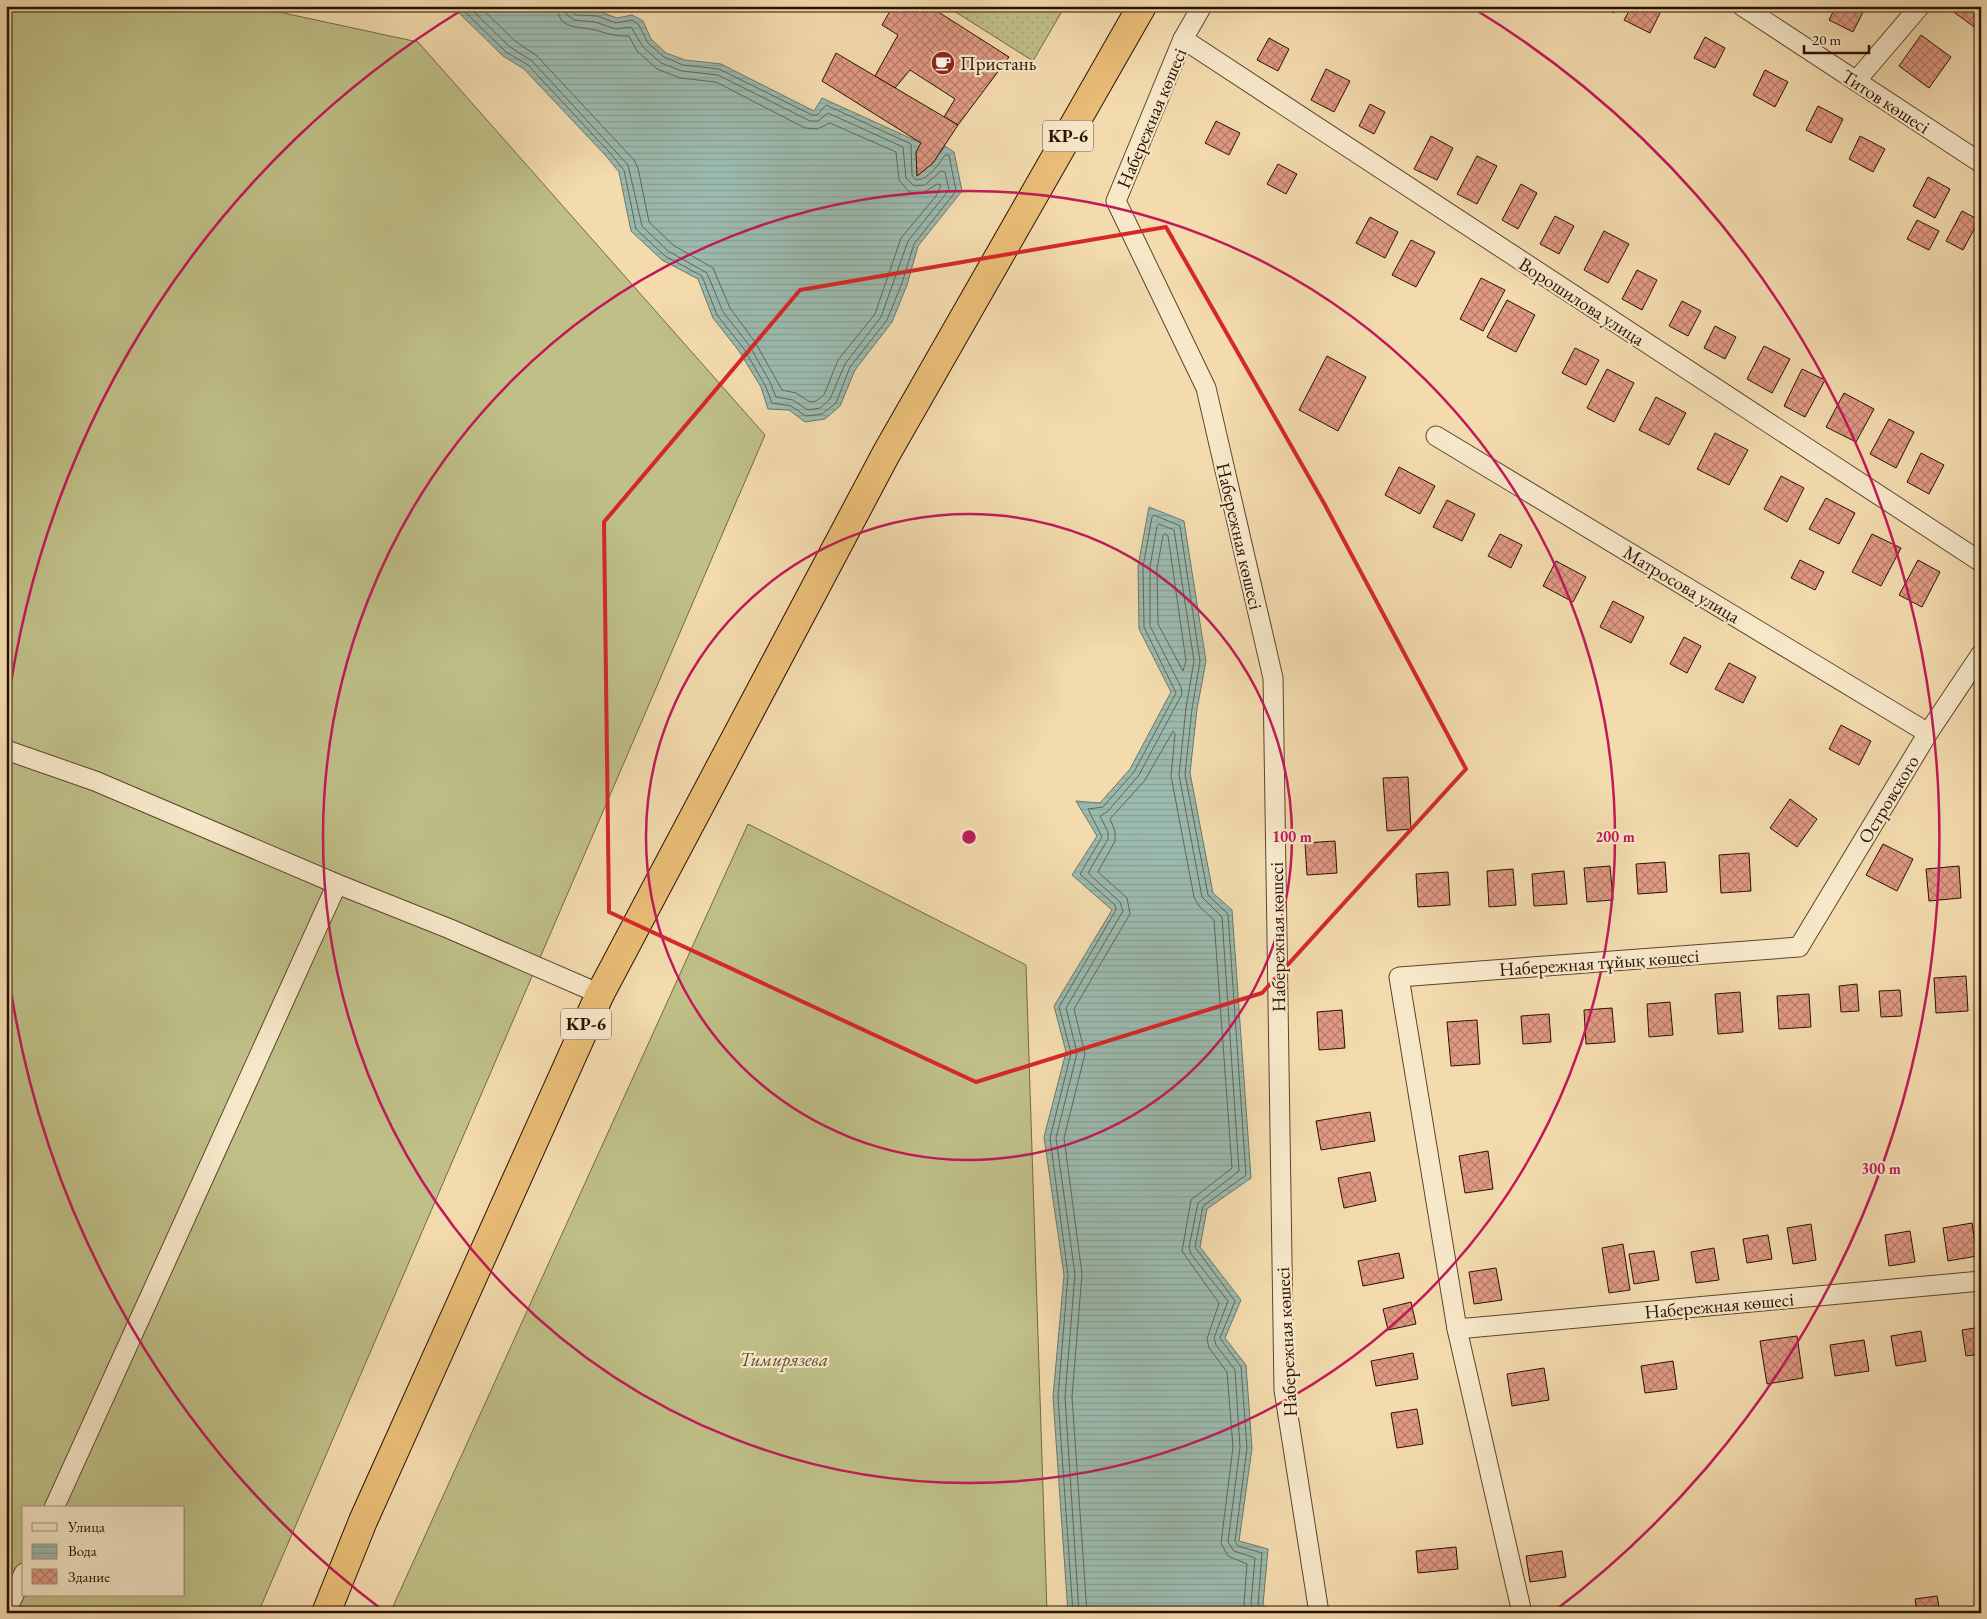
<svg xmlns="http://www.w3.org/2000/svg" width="1987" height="1619" viewBox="0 0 1987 1619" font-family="'EB Garamond',serif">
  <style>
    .grass { fill: url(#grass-dots); stroke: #746844 }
    .garden { fill: #bfbf87; stroke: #746844; fill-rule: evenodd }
    .water { fill: url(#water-rules); stroke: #6e7769 }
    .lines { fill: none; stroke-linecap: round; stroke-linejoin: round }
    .shore { stroke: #636658; stroke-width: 1 }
    .building { fill: url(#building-cross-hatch); stroke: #2a1100 }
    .street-casing { stroke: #5c442c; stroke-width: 21 }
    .highway-casing { stroke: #2a1100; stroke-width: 30 }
    .street { stroke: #f7e8ca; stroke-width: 19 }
    .highway { stroke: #eabe77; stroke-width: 28 }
    .marked { fill: none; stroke: #d62828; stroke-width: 4; stroke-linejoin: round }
    .ring { fill: none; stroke: #c2185b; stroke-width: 2.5 }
    .labels { text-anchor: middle; stroke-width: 4.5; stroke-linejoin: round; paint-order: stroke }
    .shield { fill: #f7e8ca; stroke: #68523d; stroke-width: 1 }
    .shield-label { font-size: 18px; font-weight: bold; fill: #2a1100 }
    .poi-label { font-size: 19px; fill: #2a1100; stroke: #f7e8ca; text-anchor: start }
    .street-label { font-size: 19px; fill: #2a1100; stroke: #f7e8ca }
    .park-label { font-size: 19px; font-style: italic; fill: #5e4e2f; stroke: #f7e8ca }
    .centre { fill: #c2185b; stroke: #f7e8ca; stroke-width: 2.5 }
    .ring-label { font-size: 15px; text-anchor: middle; font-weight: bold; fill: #c2185b; stroke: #f7e8ca; stroke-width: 4.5; stroke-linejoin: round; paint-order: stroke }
  </style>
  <defs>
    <pattern id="grass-dots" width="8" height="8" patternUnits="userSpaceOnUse" patternTransform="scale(1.25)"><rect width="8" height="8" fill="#bfbf87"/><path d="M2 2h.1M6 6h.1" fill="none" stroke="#a4a373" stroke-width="1.8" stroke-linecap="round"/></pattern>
    <pattern id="water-rules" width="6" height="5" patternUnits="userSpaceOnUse" patternTransform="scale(1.25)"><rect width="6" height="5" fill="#9cbbaf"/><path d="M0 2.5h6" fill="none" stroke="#87a095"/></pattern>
    <pattern id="building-cross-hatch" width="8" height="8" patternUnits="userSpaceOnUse" patternTransform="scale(1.25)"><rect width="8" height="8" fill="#e09983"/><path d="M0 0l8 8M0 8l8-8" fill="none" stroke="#b67b69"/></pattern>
  </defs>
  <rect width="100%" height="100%" fill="#f3dbae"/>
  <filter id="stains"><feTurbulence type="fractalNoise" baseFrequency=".004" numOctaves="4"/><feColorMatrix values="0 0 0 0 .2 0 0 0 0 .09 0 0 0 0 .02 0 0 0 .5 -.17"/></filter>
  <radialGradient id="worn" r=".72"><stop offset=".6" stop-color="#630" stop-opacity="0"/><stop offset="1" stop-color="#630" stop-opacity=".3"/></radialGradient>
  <polygon class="grass" points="946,6 1065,6 1033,61"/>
  <g class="garden">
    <path d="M6,6h245l167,36 347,393 -507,1178h-252zM24,1508h160v87h-160z"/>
    <polygon points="748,824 1026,965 1047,1613 390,1613"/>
  </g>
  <g class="water">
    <polygon points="452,6 573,6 577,10 598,11 617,18 632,15 643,21 651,39 666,53 685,60 721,64 814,111 822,98 921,143 916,152 917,176 933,163 945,146 954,152 962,191 918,246 907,285 892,322 855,370 840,406 825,419 805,422 789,410 768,409 761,387 739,351 713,318 698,279 662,260 631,231 619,172 606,156 524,69 503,56"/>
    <polygon points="1149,507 1184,521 1206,661 1197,709 1190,773 1213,893 1232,910 1251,1178 1207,1209 1200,1247 1241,1300 1225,1338 1246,1365 1252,1448 1239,1541 1268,1549 1263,1605 1274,1613 1068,1613 1053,1397 1064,1275 1044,1137 1066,1052 1054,1006 1112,910 1072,875 1097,836 1076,801 1100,803 1130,769 1171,692 1139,629 1138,566"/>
  </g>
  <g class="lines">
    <g class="shore">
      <path d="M459,6l47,46 22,13 82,88 14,17 12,59 29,27 37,20 15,39 27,34 21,36 7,18 19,3 15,10 16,-2 14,-11 14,-36 37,-47 15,-37 12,-39 42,-53 -7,-36h-4c-6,9 -17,25 -29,25l-4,-5 -1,-31 -85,-39 -9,10h-5l-93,-46 -36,-4 -19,-8 -16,-14 -9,-18 -7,-5 -16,3 -19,-7 -21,-1 -5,-4 -1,-5"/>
      <polyline points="468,6 510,47 532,61 628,165 642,226 668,251 707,273 723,312 749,345 770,382 776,397 793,400 808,410 820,408 830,399 845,364 881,317 908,241 949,190 945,172 941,171 925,185 914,186 906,178 903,147 828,113 818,121 810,121 718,75 682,71 661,63 643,47 631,27 616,29 595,22 574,20 566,14 564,6"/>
      <path d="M479,6l36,35 22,15 97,104 4,8 11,54 24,23 40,23 17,40 25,34 27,48 14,3 14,9 6,-1 8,-6 14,-35 37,-46 26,-76 35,-42 5,-11 -4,-1 -14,9 -14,-1 -10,-12 -3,-28 -66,-29 -13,6 -12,-1 -89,-46 -36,-4 -23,-9 -20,-18 -8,-15c-17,0 -19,-2 -34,-6 -17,-4 -37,0 -38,-24"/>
      <polygon points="1165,534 1168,536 1186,661 1183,671 1158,624 1157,568 1163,536"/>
      <polyline points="1073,1613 1058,1397 1068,1275 1050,1138 1071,1053 1059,1007 1116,910 1115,905 1080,874 1102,837 1088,809 1103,807 1134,772 1176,693 1144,627 1143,567 1152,517 1154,515 1180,526 1200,661 1192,709 1185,774 1208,895 1228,914 1246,1175 1203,1206 1195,1247 1235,1301 1220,1338 1241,1367 1247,1448 1235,1541 1238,1546 1262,1553 1258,1605 1265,1613"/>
      <polyline points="1079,1613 1065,1397 1075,1274 1056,1138 1077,1053 1066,1008 1123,911 1120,902 1088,873 1108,839 1108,832 1100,816 1108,811 1139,775 1182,694 1181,687 1150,626 1150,567 1157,526 1159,524 1174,530 1194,661 1186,708 1179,775 1202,897 1222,917 1239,1171 1198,1203 1189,1247 1191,1254 1228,1301 1214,1338 1216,1345 1235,1370 1240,1447 1228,1542 1234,1551 1255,1558 1251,1604 1255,1613"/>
      <polyline points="1087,1613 1072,1397 1082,1274 1064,1138 1085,1054 1074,1009 1130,914 1127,898 1098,872 1115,841 1115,831 1110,819 1145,780 1173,731 1175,734 1171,776 1194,897 1199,906 1214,920 1232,1168 1191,1200 1182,1251 1219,1303 1207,1339 1209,1348 1227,1372 1233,1447 1221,1543 1228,1556 1247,1564 1244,1604 1246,1613"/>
    </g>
  </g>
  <g class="building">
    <polygon points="893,6 929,6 1009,57 958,125 944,117 955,99 910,70 895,88 875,76 898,35 882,25"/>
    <polygon points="1601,6 1618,6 1614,13"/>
    <polygon points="1632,6 1656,6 1662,9 1650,33 1624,20"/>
    <polygon points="1836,6 1866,6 1853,32 1829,20"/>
    <polygon points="1954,6 1981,6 1981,24 1977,29 1951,10"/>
    <polygon points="1921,35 1951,57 1929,88 1899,66"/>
    <polygon points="1705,37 1725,48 1715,68 1694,58"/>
    <polygon points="1269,38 1289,49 1278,71 1257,60"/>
    <polygon points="836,53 958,125 933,163 917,176 916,152 921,143 822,81"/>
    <polygon points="1326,69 1350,81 1334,112 1311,100"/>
    <polygon points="1765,70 1788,82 1775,107 1753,95"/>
    <polygon points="1370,104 1385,112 1374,134 1359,126"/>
    <polygon points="1818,106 1843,119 1831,143 1806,130"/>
    <polygon points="1216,121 1240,133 1229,155 1205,143"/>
    <polygon points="1431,136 1453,148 1437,180 1414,169"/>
    <polygon points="1860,136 1885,149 1873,172 1849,159"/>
    <polygon points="1477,156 1497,166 1477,204 1457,194"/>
    <polygon points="1278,164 1297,174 1286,194 1267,184"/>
    <polygon points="1928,177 1950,189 1935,218 1913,206"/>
    <polygon points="1521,184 1537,193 1518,229 1502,220"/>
    <polygon points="1962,211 1979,220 1963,250 1946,241"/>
    <polygon points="1555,216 1574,226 1559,254 1540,244"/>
    <polygon points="1370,217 1398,232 1385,258 1356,243"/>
    <polygon points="1917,220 1939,231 1929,250 1907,239"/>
    <polygon points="1604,231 1629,244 1608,283 1584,270"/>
    <polygon points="1981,231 1981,245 1975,242"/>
    <polygon points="1411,240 1435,252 1416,287 1392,275"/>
    <polygon points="1637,270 1657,280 1642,310 1622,299"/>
    <polygon points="1481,278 1505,290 1483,331 1460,319"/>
    <polygon points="1507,300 1535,315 1516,352 1487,337"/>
    <polygon points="1682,301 1701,311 1688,336 1669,326"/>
    <polygon points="1715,326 1736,337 1725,359 1704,348"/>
    <polygon points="1764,346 1790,359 1772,393 1747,379"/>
    <polygon points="1575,348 1599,360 1586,385 1562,373"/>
    <polygon points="1327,356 1366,377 1338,431 1299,410"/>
    <polygon points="1607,369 1634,383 1614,422 1587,408"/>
    <polygon points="1802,369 1825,380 1805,417 1784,406"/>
    <polygon points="1844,393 1874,409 1856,442 1826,427"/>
    <polygon points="1656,397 1686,413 1669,445 1639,430"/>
    <polygon points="1889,419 1914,432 1896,468 1870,454"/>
    <polygon points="1715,433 1748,450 1729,485 1697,469"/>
    <polygon points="1921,453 1944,465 1929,494 1907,482"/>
    <polygon points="1399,467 1435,486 1420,514 1385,495"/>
    <polygon points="1781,476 1804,488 1787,522 1764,509"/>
    <polygon points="1826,498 1855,513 1839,544 1809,529"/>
    <polygon points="1447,500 1475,514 1462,541 1433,527"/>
    <polygon points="1500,534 1522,545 1511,568 1488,556"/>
    <polygon points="1872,534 1901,548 1881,586 1852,572"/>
    <polygon points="1800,560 1824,572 1815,590 1791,578"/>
    <polygon points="1918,560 1940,572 1922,607 1899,595"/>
    <polygon points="1556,561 1586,577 1573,602 1543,586"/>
    <polygon points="1613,601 1644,617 1631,643 1600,627"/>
    <polygon points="1684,637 1701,646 1687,673 1670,664"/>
    <polygon points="1729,663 1756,677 1743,703 1715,689"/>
    <polygon points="1841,725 1871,741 1859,765 1829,749"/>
    <polygon points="1408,777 1411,829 1387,831 1383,778"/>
    <polygon points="1790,799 1817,819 1797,847 1770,828"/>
    <polygon points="1335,841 1337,873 1307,875 1305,843"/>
    <polygon points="1883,844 1913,859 1897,891 1866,875"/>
    <polygon points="1749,853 1751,891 1721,893 1719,855"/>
    <polygon points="1665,862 1667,892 1638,894 1636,864"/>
    <polygon points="1610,866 1613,900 1587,902 1584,868"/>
    <polygon points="1959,866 1961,898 1929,901 1926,869"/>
    <polygon points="1513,869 1516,905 1489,907 1487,871"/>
    <polygon points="1564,871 1567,904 1534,906 1532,874"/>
    <polygon points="1448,872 1450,905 1418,907 1416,874"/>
    <polygon points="1966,976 1968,1011 1936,1013 1934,978"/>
    <polygon points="1857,984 1859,1011 1841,1012 1839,986"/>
    <polygon points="1900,990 1902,1016 1881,1017 1879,991"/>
    <polygon points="1740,992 1743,1032 1718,1034 1715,994"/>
    <polygon points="1809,994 1811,1027 1779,1029 1777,996"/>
    <polygon points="1670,1002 1673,1035 1649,1037 1647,1004"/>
    <polygon points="1612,1008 1615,1042 1586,1044 1584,1010"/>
    <polygon points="1342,1010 1345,1048 1319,1050 1317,1012"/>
    <polygon points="1549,1014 1551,1042 1523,1044 1521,1016"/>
    <polygon points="1477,1020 1480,1064 1451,1066 1447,1022"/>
    <polygon points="1370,1112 1375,1141 1321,1150 1316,1121"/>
    <polygon points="1488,1151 1493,1189 1465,1193 1459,1156"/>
    <polygon points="1370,1172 1376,1201 1344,1208 1338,1178"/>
    <polygon points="1972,1223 1977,1256 1948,1261 1943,1228"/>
    <polygon points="1811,1224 1816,1260 1793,1264 1787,1228"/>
    <polygon points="1910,1231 1915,1262 1889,1266 1885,1235"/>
    <polygon points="1768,1235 1772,1259 1747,1263 1743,1239"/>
    <polygon points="1623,1244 1630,1290 1609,1293 1602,1248"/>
    <polygon points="1714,1248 1719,1280 1696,1283 1691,1252"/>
    <polygon points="1654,1251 1659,1280 1634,1284 1629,1254"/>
    <polygon points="1399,1253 1404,1278 1363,1286 1358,1261"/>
    <polygon points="1496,1268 1502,1300 1474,1304 1469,1272"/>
    <polygon points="1411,1302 1416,1324 1388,1330 1383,1309"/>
    <polygon points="1981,1327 1981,1354 1966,1356 1962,1330"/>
    <polygon points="1921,1331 1926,1361 1896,1366 1891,1336"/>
    <polygon points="1797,1336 1803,1378 1767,1384 1760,1341"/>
    <polygon points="1864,1340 1869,1371 1835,1376 1830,1345"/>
    <polygon points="1413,1353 1418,1379 1376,1386 1371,1361"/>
    <polygon points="1673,1361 1677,1389 1645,1393 1641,1366"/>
    <polygon points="1544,1368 1549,1400 1512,1406 1507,1374"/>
    <polygon points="1417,1409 1423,1444 1397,1448 1391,1413"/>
    <polygon points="1456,1547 1458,1569 1418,1573 1416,1551"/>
    <polygon points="1562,1551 1566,1577 1530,1582 1526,1556"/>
    <polygon points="1937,1596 1940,1613 1917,1613 1915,1599"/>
    <polygon points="1856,1607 1856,1613 1832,1613 1831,1611"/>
  </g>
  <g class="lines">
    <g class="street-casing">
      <g id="street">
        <polyline points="1202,6 1183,39 1116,201 1206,388 1273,678 1284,1390 1319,1613"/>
        <polyline points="1742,6 1981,163"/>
        <polyline points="1183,39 1981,562"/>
        <polyline points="1856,81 1920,6"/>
        <polyline points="1436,436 1928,733"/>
        <polyline points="6,750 95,781 337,884 450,929 600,994"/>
        <polyline points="1457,1329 1981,1281"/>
        <polyline points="54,1508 337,884"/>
        <polyline points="6,1612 24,1573"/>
        <polyline points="1522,1613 1457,1329 1399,977 1799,947 1928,733 1981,654"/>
      </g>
    </g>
    <g class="highway-casing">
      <polyline id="highway" points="326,1613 363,1521 600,994 886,454 1142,6"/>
    </g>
    <use href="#street" class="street"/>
    <use href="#highway" class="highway"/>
  </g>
  <path class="marked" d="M1166,227l159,278 141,264 -204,224 -286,89 -367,-170 -5,-390 196,-232z"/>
  <g class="ring">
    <circle cx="969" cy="837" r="323"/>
    <circle cx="969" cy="837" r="646"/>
    <path d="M385 1612A970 970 0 0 1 7 964M7 710A970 970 0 0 1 462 10M1476 10A970 970 0 0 1 1553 1612"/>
  </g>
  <defs>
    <g id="cafe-disc" transform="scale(1.25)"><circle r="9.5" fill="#8f2418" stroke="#f7e8ca"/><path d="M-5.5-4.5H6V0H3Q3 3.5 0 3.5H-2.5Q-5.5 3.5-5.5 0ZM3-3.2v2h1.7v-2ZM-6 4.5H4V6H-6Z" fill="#fff"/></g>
  </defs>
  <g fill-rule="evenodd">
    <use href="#cafe-disc" x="943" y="63"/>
  </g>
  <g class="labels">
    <g class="shield">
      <rect x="1043" y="120.5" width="50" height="31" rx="4"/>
      <rect x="561" y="1008.5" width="50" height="31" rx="4"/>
    </g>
    <g class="shield-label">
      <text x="1068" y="142">KP-6</text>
      <text x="586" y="1030">KP-6</text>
    </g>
    <g class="poi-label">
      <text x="960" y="70">Пристань</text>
    </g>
    <g class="street-label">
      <text transform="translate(1886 101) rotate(33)" y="7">Титов көшесі</text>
      <text transform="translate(1151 118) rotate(-67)" y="7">Набережная көшесі</text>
      <text transform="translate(1582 301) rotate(33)" y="7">Ворошилова улица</text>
      <text transform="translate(1240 536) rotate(77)" y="7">Набережная көшесі</text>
      <text transform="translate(1682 584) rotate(31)" y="7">Матросова улица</text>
      <text transform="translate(1888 799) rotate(-59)" y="7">Островского</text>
      <text transform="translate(1277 937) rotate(-91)" y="7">Набережная көшесі</text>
      <text transform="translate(1599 962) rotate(-4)" y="7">Набережная тұйық көшесі</text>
      <text transform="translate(1719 1305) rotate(-5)" y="7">Набережная көшесі</text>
      <text transform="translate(1286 1342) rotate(-93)" y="7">Набережная көшесі</text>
    </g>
    <g class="park-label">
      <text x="784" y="1366">Тимирязева</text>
    </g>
  </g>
  <circle cx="969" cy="837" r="8" class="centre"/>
  <g class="ring-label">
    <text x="1292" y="842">100 m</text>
    <text x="1615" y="842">200 m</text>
    <text x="1881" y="1174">300 m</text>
  </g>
  <rect width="1987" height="1619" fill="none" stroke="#f3dbae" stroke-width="25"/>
  <rect x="8" y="8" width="1972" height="1604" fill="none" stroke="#2a1100" stroke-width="2.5"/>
  <rect x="12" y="12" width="1962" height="1594" fill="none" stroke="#2a1100"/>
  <rect x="22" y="1506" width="162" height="90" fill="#f7e8ca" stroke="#a59279"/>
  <rect x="32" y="1523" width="25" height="8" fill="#f7e8ca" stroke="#a59279"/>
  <text x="68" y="1532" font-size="15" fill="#2a1100">Улица</text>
  <rect x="32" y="1544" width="25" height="15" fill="url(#water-rules)" stroke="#a59279"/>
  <text x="68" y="1556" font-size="15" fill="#2a1100">Вода</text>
  <rect x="32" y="1569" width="25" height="15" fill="url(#building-cross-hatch)" stroke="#a59279"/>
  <text x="68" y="1582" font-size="15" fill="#2a1100">Здание</text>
  <path d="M1804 45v8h65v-8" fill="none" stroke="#2a1100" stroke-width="2.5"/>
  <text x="1812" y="45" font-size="15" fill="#2a1100" stroke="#f7e8ca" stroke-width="4" paint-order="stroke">20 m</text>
  <rect width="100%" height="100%" filter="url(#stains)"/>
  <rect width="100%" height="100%" fill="url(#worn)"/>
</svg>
